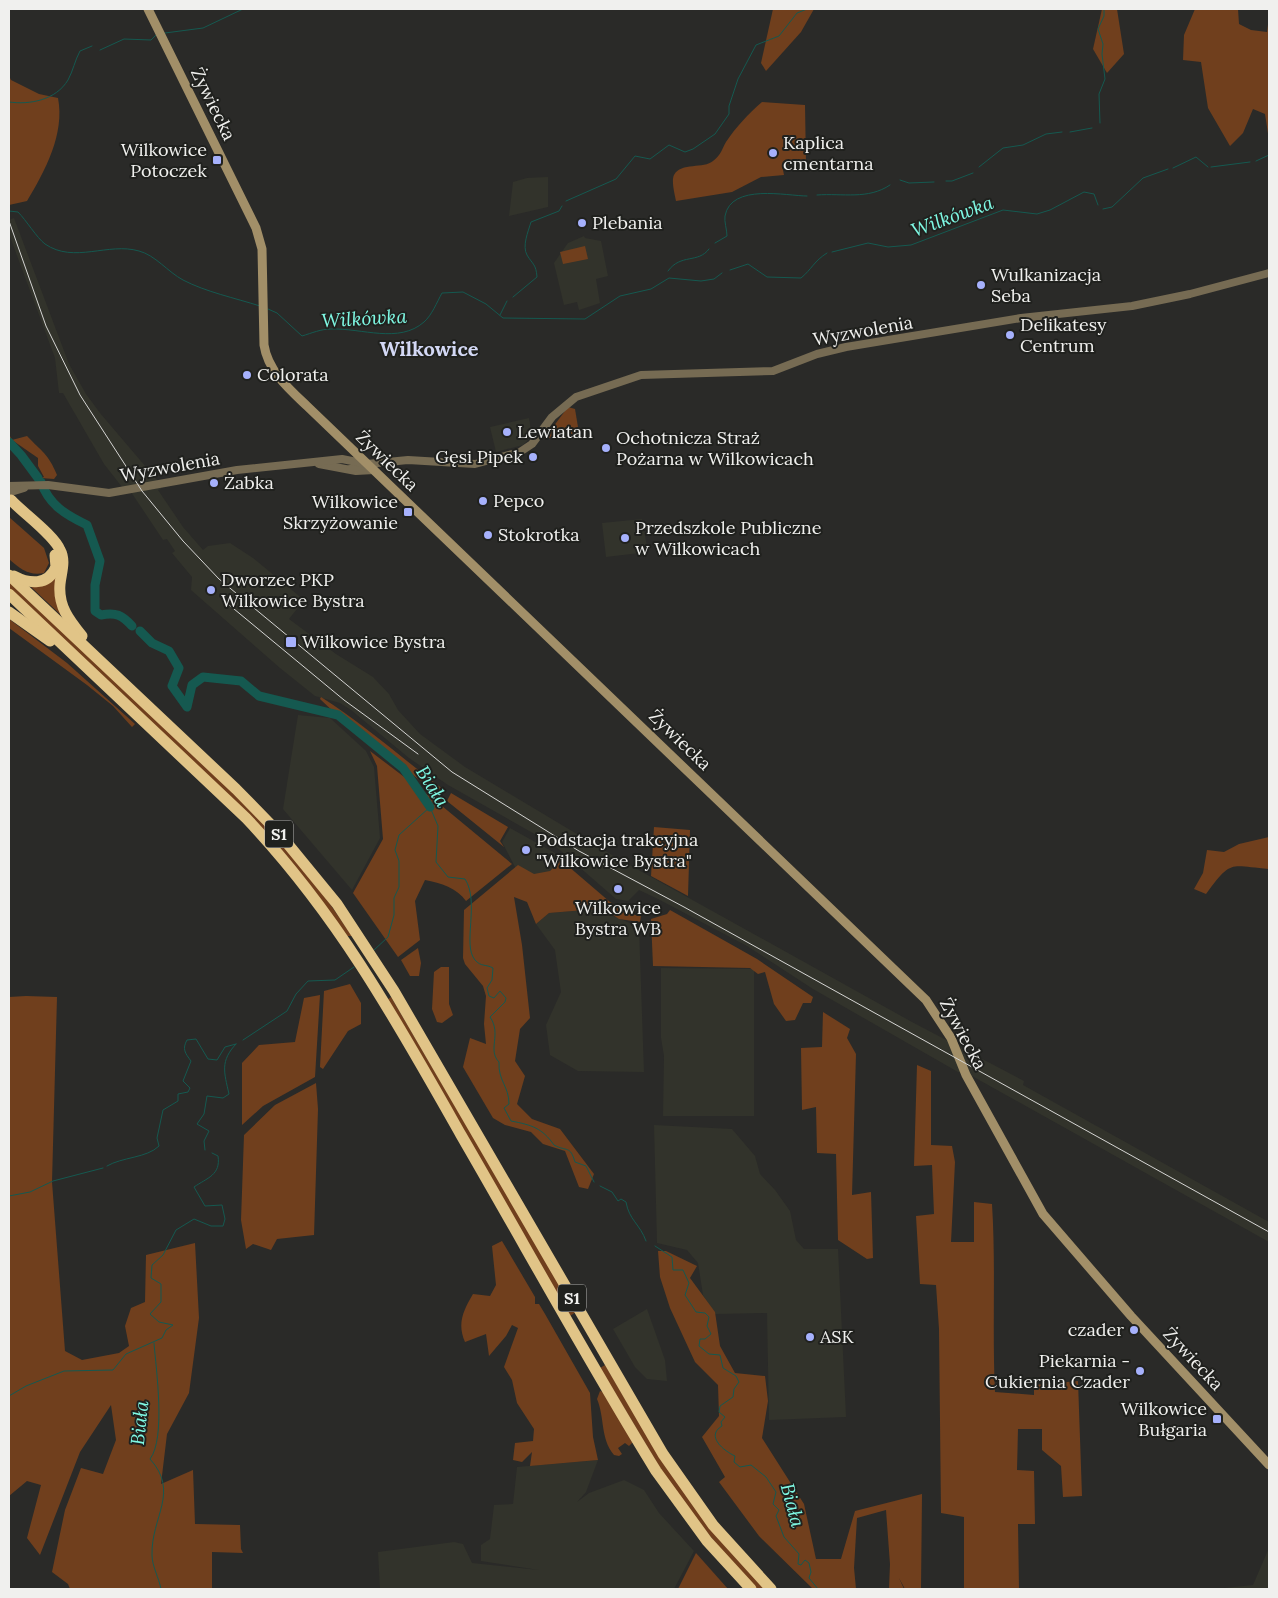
<svg xmlns="http://www.w3.org/2000/svg" width="1278" height="1598" viewBox="0 0 1278 1598" font-family="Lora,serif">
  <style>
    .built { fill: #32332b }
    .green { fill: #703f1d }
    .lines { fill: none; stroke-linecap: round; stroke-linejoin: round }
    .stream { stroke: #155950; stroke-width: 1 }
    .river { stroke: #155950; stroke-width: 9 }
    .tertiary { stroke: #766b53; stroke-width: 8 }
    .secondary { stroke: #a28f68; stroke-width: 9 }
    .motorway { stroke: #e1c487; stroke-width: 11 }
    .rail { stroke: #d5d5d3; stroke-width: 1 }
    .poi-dot { fill: #a6b1fc; stroke: #20211e; stroke-width: 2 }
    .labels { text-anchor: middle; stroke-width: 4; stroke-linejoin: round; paint-order: stroke }
    .shield { fill: #20211e; stroke: #b2b2b0; stroke-width: 1 }
    .shield-label { font-size: 16px; font-weight: bold; fill: #f0f0ee }
    .street-label { font-size: 18px; fill: #f0f0ee; stroke: #20211e }
    .poi-label { font-size: 18px; fill: #f0f0ee; stroke: #20211e; text-anchor: start }
    .water-label { font-size: 19px; font-style: italic; fill: #7ff9e4; stroke: #20211e }
    .quarter-label { font-size: 20px; font-weight: bold; fill: #d3d8f5; stroke: #20211e }
  </style>
  <rect width="100%" height="100%" fill="#2a2a28"/>
  <g class="built">
    <polygon points="548,177 548,207 509,216 513,182 527,178"/>
    <polygon points="14,218 69,364 86,394 100,413 157,480 161,489 158,490 183,527 203,550 208,546 230,543 253,558 304,600 289,619 336,654 373,677 389,694 398,710 420,734 465,767 617,858 912,1022 1024,1081 1023,1085 1269,1222 1269,1242 972,1076 958,1072 813,989 747,946 658,899 639,890 628,901 616,899 554,845 448,785 409,758 351,710 340,703 315,696 280,668 191,590 192,577 172,553 175,551 167,539 163,540 127,486 122,487 104,464 63,393 59,393 55,358 9,234 9,220"/>
    <polygon points="584,236 585,238 601,241 608,276 596,279 600,303 579,310 577,302 564,305 554,263 568,243"/>
    <polygon points="529,418 532,436 523,445 496,452 490,427"/>
    <polygon points="642,519 648,552 606,557 602,523"/>
    <polygon points="298,715 330,718 366,751 374,767 380,838 352,890 283,809"/>
    <polygon points="510,828 564,858 558,883 527,890 502,842"/>
    <polygon points="597,909 639,927 644,1072 578,1071 550,1055 546,1025 561,992 555,950 536,924 549,913"/>
    <polygon points="661,968 754,969 754,1116 663,1116 664,1056 661,1038"/>
    <polygon points="654,1125 732,1129 755,1156 760,1174 775,1190 790,1211 796,1240 804,1249 838,1249 846,1417 769,1420 767,1313 715,1314 703,1295 698,1263 687,1250 657,1243"/>
    <polygon points="647,1309 665,1360 667,1381 647,1379 635,1367 613,1329"/>
    <polygon points="598,1460 586,1492 577,1502 589,1493 624,1480 644,1490 659,1513 694,1551 674,1589 380,1589 378,1552 454,1542 463,1544 472,1563 539,1570 481,1561 481,1545 490,1539 494,1505 513,1504 517,1467"/>
    <polygon points="1269,1548 1269,1589 1215,1589 1253,1585"/>
  </g>
  <g class="green">
    <polygon points="773,9 814,9 801,32 766,71 761,63"/>
    <polygon points="1102,9 1117,9 1124,54 1107,73 1093,49"/>
    <polygon points="1195,9 1238,9 1239,24 1251,30 1267,32 1269,17 1269,140 1265,114 1253,109 1243,133 1230,146 1208,108 1201,62 1183,60 1184,35"/>
    <path d="M9,76l2,4 28,14 19,4c7,36 -13,73 -31,103l-18,4z"/>
    <path d="M762,102l43,3 1,59 -24,1 2,10 -23,2 -29,15 -56,9c-1,-6 -5,-20 -2,-26 7,-13 30,-6 39,-14 8,-6 9,-12 13,-19 10,-15 22,-28 36,-40z"/>
    <polygon points="585,246 588,259 563,264 560,252"/>
    <polygon points="568,407 575,409 579,433 544,439"/>
    <path d="M9,434l3,6 15,-4c15,16 21,17 30,39l-3,4 -13,-1 3,-1 -6,-11v-8l-26,-18 -3,2z"/>
    <path d="M9,517l35,31 5,15 -5,10c-15,3 -24,-4 -35,-14z"/>
    <polygon points="58,572 63,617 30,586"/>
    <polygon points="9,579 227,784 308,872 352,936 347,936 316,893 9,590"/>
    <polygon points="9,619 67,663 135,724 132,727 113,706 87,685 9,628"/>
    <path d="M321,697c44,28 82,62 123,93l-3,6 -86,-64 -35,-33z"/>
    <path d="M370,751l66,50 76,63 -46,37c-9,-13 -25,-18 -41,-21l-10,21 5,39 -22,17 -45,-64 30,-54 -6,-73z"/>
    <polygon points="451,793 508,827 500,841 504,847 447,801"/>
    <polygon points="654,827 690,830 688,896 651,876"/>
    <path d="M1269,837v32c-40,-3 -37,-10 -63,25l-12,-5 9,-16 4,-23 17,2 15,-8z"/>
    <polygon points="561,860 610,902 635,915 641,915 640,922 619,919 604,909 597,909 549,913 536,924 527,902 514,897 522,945 530,1018 520,1029 515,1061 525,1076 517,1104 532,1119 560,1129 594,1174 588,1189 579,1187 565,1151 543,1144 531,1132 505,1125 493,1118 463,1067 470,1038 486,1044 484,1024 486,996 483,986 465,964 463,958 464,910 518,865 534,874 550,871"/>
    <polygon points="670,910 757,959 813,997 811,1003 803,1003 795,1020 786,1021 774,1004 765,972 758,974 750,968 653,966 651,919 667,914"/>
    <polygon points="418,948 421,963 419,976 410,976 401,960"/>
    <polygon points="441,967 449,967 449,1004 453,1015 442,1023 437,1022 432,1009 434,972"/>
    <polygon points="350,984 361,1003 361,1024 348,1031 323,1069 320,1067 324,991"/>
    <polygon points="320,995 315,1077 263,1106 242,1125 242,1063 259,1045 295,1042 304,998"/>
    <polygon points="26,996 57,997 52,1182 65,1351 82,1360 119,1353 129,1346 125,1326 131,1308 145,1302 146,1255 195,1243 199,1318 189,1393 167,1434 161,1484 193,1470 195,1524 240,1525 241,1549 243,1553 212,1552 212,1589 70,1589 68,1584 52,1572 65,1510 81,1468 103,1474 116,1440 111,1405 80,1452 40,1555 27,1538 41,1485 27,1481 9,1496 9,997"/>
    <polygon points="391,997 576,1312 570,1316 387,1000"/>
    <polygon points="823,1012 850,1029 847,1038 856,1054 852,1195 871,1192 873,1258 867,1259 838,1240 836,1154 817,1153 816,1107 802,1110 801,1048 822,1047"/>
    <path d="M917,1065l14,6v74l21,1 3,16 -4,80h23v-40l18,2c4,62 0,125 3,188l39,3v-10l44,-4 4,115 -19,1 -2,-31 -19,-16v-21h-24l-1,41 17,1 1,53h-17l1,65h-55v-72l-23,-4 -2,-184 -3,-44 -16,-1 -4,-68 18,-2 -2,-49 -18,1z"/>
    <polygon points="316,1083 318,1109 314,1235 277,1239 271,1250 253,1244 246,1249 241,1220 244,1135 275,1105"/>
    <path d="M502,1241l33,56v7h4l6,10 45,79 3,44 5,23 -68,6 2,-14 -10,10 -9,-2 2,-17 18,-2 1,-12 -17,-26 -5,-23 -8,-13 14,-39 -6,-3 -6,11 -17,20 -3,-22 -21,8c-8,-18 -2,-31 8,-48l17,2 6,-11 -4,-39z"/>
    <polygon points="658,1251 666,1251 697,1266 690,1278 715,1312 720,1346 735,1373 765,1376 768,1401 762,1438 804,1504 816,1559 841,1559 855,1511 922,1494 921,1589 905,1589 899,1578 904,1589 889,1589 890,1564 886,1510 857,1518 854,1568 856,1589 813,1589 759,1536 719,1482 725,1477 702,1437 719,1416 718,1385 695,1362 670,1308 660,1277"/>
    <polygon points="605,1365 642,1427 767,1589 756,1589 737,1570 672,1488 600,1368"/>
    <path d="M600,1391l4,1 29,50 -4,4 -4,-3 -7,5 4,6 -3,2 -5,-1c-14,-17 -9,-37 -17,-56z"/>
    <polygon points="696,1553 728,1589 678,1589"/>
  </g>
  <g class="lines">
    <g class="stream">
      <polyline points="165,33 203,28 243,9"/>
      <polyline points="100,50 124,39 151,40 156,35"/>
      <path d="M9,102c21,3 47,-2 59,-22 5,-9 7,-20 12,-29l12,-5"/>
      <polyline points="1100,123 1099,94 1105,79 1102,54 1103,44 1098,29 1104,16 1104,9"/>
      <polyline points="1070,132 1092,128"/>
      <polyline points="1256,161 1269,155"/>
      <polyline points="979,167 1003,148 1023,145 1046,134 1062,132"/>
      <polyline points="1211,167 1250,162"/>
      <polyline points="1173,168 1196,157 1208,167"/>
      <polyline points="900,180 909,183 934,182"/>
      <polyline points="946,181 952,181 973,173"/>
      <path d="M817,195c26,-2 51,5 73,-10"/>
      <polyline points="566,201 616,179 635,156 650,159 669,145 685,152 693,149 715,134 729,114 729,106 738,79 756,45 779,36 797,13 807,9"/>
      <polyline points="1103,209 1112,207 1143,178 1168,169"/>
      <path d="M9,211l9,1c8,8 19,26 27,32 29,20 63,-2 94,7 16,4 29,21 44,29 23,12 52,18 77,26"/>
      <path d="M715,243l12,-7c0,-6 -3,-15 -2,-20 6,-33 62,-20 82,-20"/>
      <polyline points="832,252 868,243 888,247 911,245 1003,210 1037,214 1050,210 1084,192 1094,194 1098,205"/>
      <path d="M730,270l18,-6 19,13 34,1c11,-9 13,-17 26,-25"/>
      <path d="M668,271c13,-18 30,-7 41,-22"/>
      <path d="M513,297l24,-20c-1,-13 -4,-12 -10,-22 -5,-9 1,-23 4,-33l28,-11 3,-5"/>
      <path d="M268,309l9,4 25,23c10,-3 19,-7 29,-7 31,-1 68,15 93,-7 8,-7 13,-20 18,-29l21,-1 23,12 17,14 82,1 35,-23 31,-7 18,-11 32,3 13,-2 8,-6"/>
      <polyline points="500,315 507,301"/>
      <path d="M373,951l15,-14 6,-22v-17l5,-11v-26l-4,-11 4,-15 31,-28 8,19 -2,36 12,15 17,2c15,23 -3,66 10,81 6,7 11,4 18,8l-1,12 -5,8 2,8 5,2 6,-7 6,7 -1,4 -15,15c12,17 -3,33 9,45 -1,19 10,24 10,42l-5,4 7,13c21,4 31,7 43,24 13,7 16,0 21,17l11,4 8,16"/>
      <polyline points="243,1040 287,1011 296,994 308,981 335,980 354,967"/>
      <path d="M205,1150l-1,-9 5,-10 -12,-7 7,-10 3,-18 16,2 6,-4c-5,-22 -9,-33 7,-50"/>
      <path d="M107,1166c15,-9 40,-8 52,-20l-2,-8 6,-28 15,-9v-7l10,-2 2,-4 -7,-7 8,-20c-6,-8 -9,-12 -4,-21l9,-1 12,20 9,1 8,-13 11,-3"/>
      <path d="M600,1186l12,6 6,9 3,-2 5,3c3,18 14,22 20,39"/>
      <polyline points="9,1196 30,1192 53,1181 103,1168"/>
      <path d="M655,1246l17,11 1,13h10l6,13 -4,12 11,17 9,1 4,4 -2,9 4,8 -6,5h-5l-1,7 10,8 11,1 3,13 13,8 3,6 -5,7 -1,8 -13,9 -1,6 6,5 -4,5 1,4c-17,10 2,25 13,30l-1,6 6,5 11,-2 15,12 10,15 -3,12 6,6 -3,6 8,21 15,17 -1,10 3,1 4,-5 4,3 2,9 -2,6 9,11"/>
      <path d="M154,1343c2,26 12,95 -4,116 30,33 1,58 2,96 0,11 7,23 9,34"/>
      <path d="M9,1396l17,-10 38,-15 49,-1 13,-16 36,-16 4,-8 7,-5 -14,-3 -9,-8 11,-12v-18l-10,-6 1,-13 11,-10 13,-25 18,-11 17,7h12l2,-7 -3,-14 -17,1 -11,-19c13,-9 27,-12 24,-31l-6,-3"/>
    </g>
    <g class="river">
      <polyline points="9,442 21,455 38,478"/>
      <path d="M41,482c8,23 25,33 46,43l13,36 -5,24v26l6,4c15,-3 21,0 31,11"/>
      <polyline points="140,631 152,643 169,651 179,668 172,686 187,707 192,685 203,677 241,681 259,696 338,715 403,768 430,807"/>
    </g>
    <g class="tertiary">
      <polyline points="319,464 356,471 374,470"/>
      <polyline points="350,469 367,464 408,460 475,464 520,452 532,444 552,417 576,397 641,375 773,371 817,354 846,347 1021,318 1132,306 1190,294 1269,273"/>
      <polyline points="9,486 48,485 109,493 237,470 342,459 367,464"/>
      <polyline points="11,492 24,488"/>
    </g>
    <path class="secondary" d="M148,9l108,219 6,21 2,96c4,26 25,44 43,61l619,594 25,38 15,37 77,139 88,102 138,149"/>
    <g class="motorway">
      <path d="M11,500c12,13 43,35 49,50 6,11 1,23 0,34 -2,22 9,36 22,52"/>
      <polyline points="9,575 236,789 278,832 337,904 394,991 663,1454 713,1525 771,1589"/>
      <path d="M14,576c15,8 34,10 42,-9l-1,-12"/>
      <path d="M9,594l237,224c92,97 150,202 215,317 65,112 127,226 195,336l51,70 44,48"/>
      <polyline points="9,612 50,641"/>
    </g>
    <g class="rail">
      <polyline points="9,221 46,326 80,395 142,491 183,541 219,579 452,772 579,851 684,907 1269,1232"/>
      <polyline points="228,604 344,700 418,754"/>
    </g>
  </g>
  <g class="poi-dot">
    <circle cx="773" cy="153" r="5"/>
    <rect x="212" y="155" width="10" height="10" rx="2.5"/>
    <circle cx="582" cy="223" r="5"/>
    <circle cx="981" cy="285" r="5"/>
    <circle cx="1010" cy="335" r="5"/>
    <circle cx="247" cy="375" r="5"/>
    <circle cx="507" cy="432" r="5"/>
    <circle cx="606" cy="448" r="5"/>
    <circle cx="533" cy="457" r="5"/>
    <circle cx="214" cy="483" r="5"/>
    <circle cx="483" cy="501" r="5"/>
    <rect x="403" y="507" width="10" height="10" rx="2.5"/>
    <circle cx="488" cy="535" r="5"/>
    <circle cx="625" cy="538" r="5"/>
    <circle cx="211" cy="590" r="5"/>
    <rect x="285" y="636" width="12" height="12" rx="2.5"/>
    <circle cx="526" cy="850" r="5"/>
    <circle cx="618" cy="889" r="5"/>
    <circle cx="1134" cy="1330" r="5"/>
    <circle cx="810" cy="1337" r="5"/>
    <circle cx="1140" cy="1371" r="5"/>
    <rect x="1212" y="1414" width="10" height="10" rx="2.5"/>
  </g>
  <g class="labels">
    <g class="shield">
      <rect x="265" y="820.5" width="28" height="27" rx="4"/>
      <rect x="558" y="1284.5" width="28" height="27" rx="4"/>
    </g>
    <g class="shield-label">
      <text x="279" y="840">S1</text>
      <text x="572" y="1304">S1</text>
    </g>
    <g class="street-label">
      <text transform="translate(213 104) rotate(64)" y="6">Żywiecka</text>
      <text transform="translate(863 331) rotate(-10)" y="6">Wyzwolenia</text>
      <text transform="translate(387 461) rotate(44)" y="6">Żywiecka</text>
      <text transform="translate(170 467) rotate(-10)" y="6">Wyzwolenia</text>
      <text transform="translate(680 740) rotate(44)" y="6">Żywiecka</text>
      <text transform="translate(963 1034) rotate(62)" y="6">Żywiecka</text>
      <text transform="translate(1193 1359) rotate(47)" y="6">Żywiecka</text>
    </g>
    <g class="poi-label">
      <text x="783" y="149">Kaplica<tspan x="783" dy="21">cmentarna</tspan></text>
      <text x="207" y="156" text-anchor="end">Wilkowice<tspan x="207" dy="21">Potoczek</tspan></text>
      <text x="592" y="229">Plebania</text>
      <text x="991" y="281">Wulkanizacja<tspan x="991" dy="21">Seba</tspan></text>
      <text x="1020" y="331">Delikatesy<tspan x="1020" dy="21">Centrum</tspan></text>
      <text x="257" y="381">Colorata</text>
      <text x="517" y="438">Lewiatan</text>
      <text x="616" y="444">Ochotnicza Straż<tspan x="616" dy="21">Pożarna w Wilkowicach</tspan></text>
      <text x="523" y="463" text-anchor="end">Gęsi Pipek</text>
      <text x="224" y="489">Żabka</text>
      <text x="493" y="507">Pepco</text>
      <text x="398" y="508" text-anchor="end">Wilkowice<tspan x="398" dy="21">Skrzyżowanie</tspan></text>
      <text x="635" y="534">Przedszkole Publiczne<tspan x="635" dy="21">w Wilkowicach</tspan></text>
      <text x="498" y="541">Stokrotka</text>
      <text x="221" y="586">Dworzec PKP<tspan x="221" dy="21">Wilkowice Bystra</tspan></text>
      <text x="302" y="648">Wilkowice Bystra</text>
      <text x="536" y="846">Podstacja trakcyjna<tspan x="536" dy="21">"Wilkowice Bystra"</tspan></text>
      <text x="618" y="914" text-anchor="middle">Wilkowice<tspan x="618" dy="21">Bystra WB</tspan></text>
      <text x="1124" y="1336" text-anchor="end">czader</text>
      <text x="820" y="1343">ASK</text>
      <text x="1130" y="1367" text-anchor="end">Piekarnia -<tspan x="1130" dy="21">Cukiernia Czader</tspan></text>
      <text x="1207" y="1415" text-anchor="end">Wilkowice<tspan x="1207" dy="21">Bułgaria</tspan></text>
    </g>
    <g class="water-label">
      <text transform="translate(952 216) rotate(-20)" y="7">Wilkówka</text>
      <text transform="translate(364 318) rotate(-3)" y="7">Wilkówka</text>
      <text transform="translate(433 786) rotate(58)" y="7">Biała</text>
      <text transform="translate(139 1423) rotate(-84)" y="7">Biała</text>
      <text transform="translate(793 1505) rotate(75)" y="7">Biała</text>
    </g>
    <g class="quarter-label">
      <text x="429" y="356">Wilkowice</text>
    </g>
  </g>
  <rect width="1278" height="1598" fill="none" stroke="#f0f0ee" stroke-width="20"/>
</svg>
